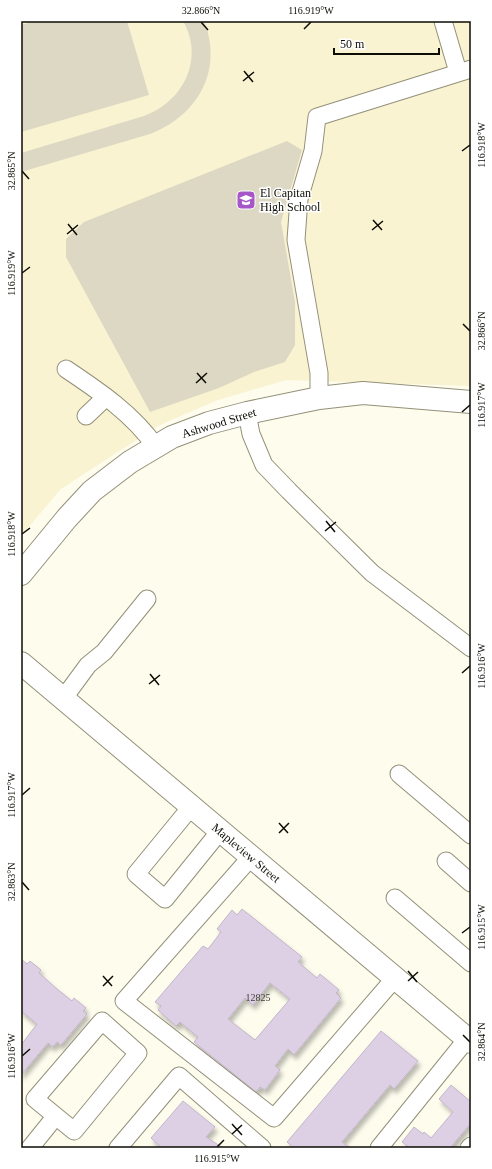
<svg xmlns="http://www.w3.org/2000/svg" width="492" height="1169" viewBox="0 0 492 1169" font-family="'Times New Roman',serif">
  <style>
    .built { fill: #f9f3d2 }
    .green { fill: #dcd8c3 }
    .building { fill: #ddcfe4; stroke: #c3b5ca; fill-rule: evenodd; filter: url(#shadow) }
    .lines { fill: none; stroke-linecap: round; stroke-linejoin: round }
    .minor-casing { stroke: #949079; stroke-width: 19 }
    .major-casing { stroke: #949079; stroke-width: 24 }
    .minor { stroke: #fff; stroke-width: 17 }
    .major { stroke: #fff; stroke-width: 22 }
    .ticks { fill: none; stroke: #0d0c05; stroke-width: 1.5 }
    .labels { text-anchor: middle; stroke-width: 3; stroke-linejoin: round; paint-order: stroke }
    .number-label { font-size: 10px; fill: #413d3d }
    .poi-label { font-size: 12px; fill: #0d0c05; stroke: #fff; text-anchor: start }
    .street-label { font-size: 12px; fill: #0d0c05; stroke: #fff }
    .neatline { fill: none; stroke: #0d0c05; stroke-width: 1.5 }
    .ticks-label { font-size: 10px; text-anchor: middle; fill: #0d0c05 }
  </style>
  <defs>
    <filter id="shadow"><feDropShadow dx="2.5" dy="4.5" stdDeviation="2" flood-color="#0004"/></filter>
  </defs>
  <rect width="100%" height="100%" fill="#fefced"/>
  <polygon class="built" points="21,21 471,21 471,386 286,380 215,401 158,426 61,489 21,536"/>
  <g class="green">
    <polygon points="35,21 127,21 149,95 21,132 21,25"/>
    <path d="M183,21h21c20,50 -7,95 -54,113l-129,38v-19l123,-37c39,-14 61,-57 39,-95z"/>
    <polygon points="287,141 302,150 281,222 295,302 295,345 285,362 254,372 219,388 150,412 66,257 66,239 84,222"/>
  </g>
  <g class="building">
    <path d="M242,909l60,48 -4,5 19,16 3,-4 19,16 -3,3 5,5 -47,57 -6,-6 -13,17 5,4 -15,20 -5,-3 -4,5 -62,-50 4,-5 -18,-15 -4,4 -18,-16 3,-4 -6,-4 48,-56 5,3 13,-17 -4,-3 15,-19 5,5zM270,983l20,16 -35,41 -27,-21 17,-21 8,7z"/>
    <polygon points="21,959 27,964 30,961 41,970 39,973 57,989 72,1001 74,998 86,1008 83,1011 87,1014 61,1045 57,1042 53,1047 48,1043 21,1075 21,1045 37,1024 21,1011"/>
    <polygon points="381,1031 418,1061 394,1089 390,1085 342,1142 350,1148 294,1148 287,1142"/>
    <polygon points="451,1085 471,1102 471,1123 450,1148 410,1148 402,1142 414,1127 423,1134 424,1132 431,1138 453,1112 439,1099"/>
    <polygon points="183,1101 215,1127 206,1137 223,1148 162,1148 151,1138"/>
  </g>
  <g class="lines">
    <g class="minor-casing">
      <g id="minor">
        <polyline points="443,21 458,72"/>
        <path d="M66,369c33,22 67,45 90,78"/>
        <polyline points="319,398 319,373 296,240 299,199 313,151 317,117 471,69"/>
        <polyline points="247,413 251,434 264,465 289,491 372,573 471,648"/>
        <polyline points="86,416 106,397"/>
        <polyline points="63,699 88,665 104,652 147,599"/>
        <polyline points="399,774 471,835"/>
        <polyline points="191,807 136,874 165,899 220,831"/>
        <polyline points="251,857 124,1001 274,1118 395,978"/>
        <polyline points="446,861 471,883"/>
        <polyline points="395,898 471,963"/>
        <polygon points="102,1021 138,1053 74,1131 35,1099"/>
        <polyline points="30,1148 55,1117"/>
        <polyline points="118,1148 179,1076 262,1148"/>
        <polyline points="379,1148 467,1039"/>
        <polyline points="469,1148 471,1146"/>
      </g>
    </g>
    <g class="major-casing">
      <g id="major">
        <polyline points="21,574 67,518 92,491 130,462 172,437 209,423 247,413 319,398 363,393 471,402"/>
        <polyline points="21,663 471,1042"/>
      </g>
    </g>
    <use href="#minor" class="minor"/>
    <use href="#major" class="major"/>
  </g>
  <path class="ticks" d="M201,22l7,8M304,29l7,-7M244,71l9,11M243,81l11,-9M462,151l8,-6M22,171l7,8M373,220l9,10M68,224l9,11M372,230l11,-9M67,234l11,-9M22,273l8,-6M463,324l7,7M197,373l9,10M196,383l11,-10M462,412l8,-7M326,521l9,11M325,531l11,-9M22,534l8,-6M462,673l8,-7M150,674l9,11M149,684l11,-9M22,795l8,-7M279,823l9,10M279,833l10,-10M22,882l7,8M462,933l8,-6M408,971l9,11M103,976l9,10M408,981l10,-9M103,986l10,-10M463,1035l7,7M22,1056l8,-7M232,1124l10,11M232,1134l10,-9M217,1147l7,-7"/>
  <defs>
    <g id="school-square" transform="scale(1)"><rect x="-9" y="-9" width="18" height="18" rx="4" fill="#a656c7" stroke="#fff"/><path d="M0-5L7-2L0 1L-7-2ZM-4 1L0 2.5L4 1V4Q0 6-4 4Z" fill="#fff"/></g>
  </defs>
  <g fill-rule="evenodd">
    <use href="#school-square" x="246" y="200"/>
  </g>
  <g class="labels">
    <g class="number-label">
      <text x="258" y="1001">12825</text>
    </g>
    <g class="poi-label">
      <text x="260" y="197">El Capitan<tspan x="260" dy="14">High School</tspan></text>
    </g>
    <g class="street-label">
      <text transform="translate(219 423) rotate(-17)" y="4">Ashwood Street</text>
      <text transform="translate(246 853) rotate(40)" y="4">Mapleview Street</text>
    </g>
  </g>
  <rect width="492" height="1169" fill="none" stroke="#ffffff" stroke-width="44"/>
  <path d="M334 48v6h105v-6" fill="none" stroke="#0d0c05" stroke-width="2"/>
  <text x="340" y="48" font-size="12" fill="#0d0c05" stroke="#ffffff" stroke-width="3" paint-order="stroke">50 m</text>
  <rect x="22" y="22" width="448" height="1125" class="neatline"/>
  <g class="ticks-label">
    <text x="201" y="14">32.866°N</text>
    <text x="311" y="14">116.919°W</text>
    <text transform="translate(481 145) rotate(-90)" y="4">116.918°W</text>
    <text transform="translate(11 171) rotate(-90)" y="4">32.865°N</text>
    <text transform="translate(11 273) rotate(-90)" y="4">116.919°W</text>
    <text transform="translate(481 331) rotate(-90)" y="4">32.866°N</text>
    <text transform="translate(481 405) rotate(-90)" y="4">116.917°W</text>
    <text transform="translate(11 534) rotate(-90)" y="4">116.918°W</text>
    <text transform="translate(481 666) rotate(-90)" y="4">116.916°W</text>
    <text transform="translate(11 795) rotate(-90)" y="4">116.917°W</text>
    <text transform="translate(11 882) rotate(-90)" y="4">32.863°N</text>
    <text transform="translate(481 927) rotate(-90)" y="4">116.915°W</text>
    <text transform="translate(481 1042) rotate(-90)" y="4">32.864°N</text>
    <text transform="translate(11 1056) rotate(-90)" y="4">116.916°W</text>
    <text x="217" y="1162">116.915°W</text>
  </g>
</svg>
